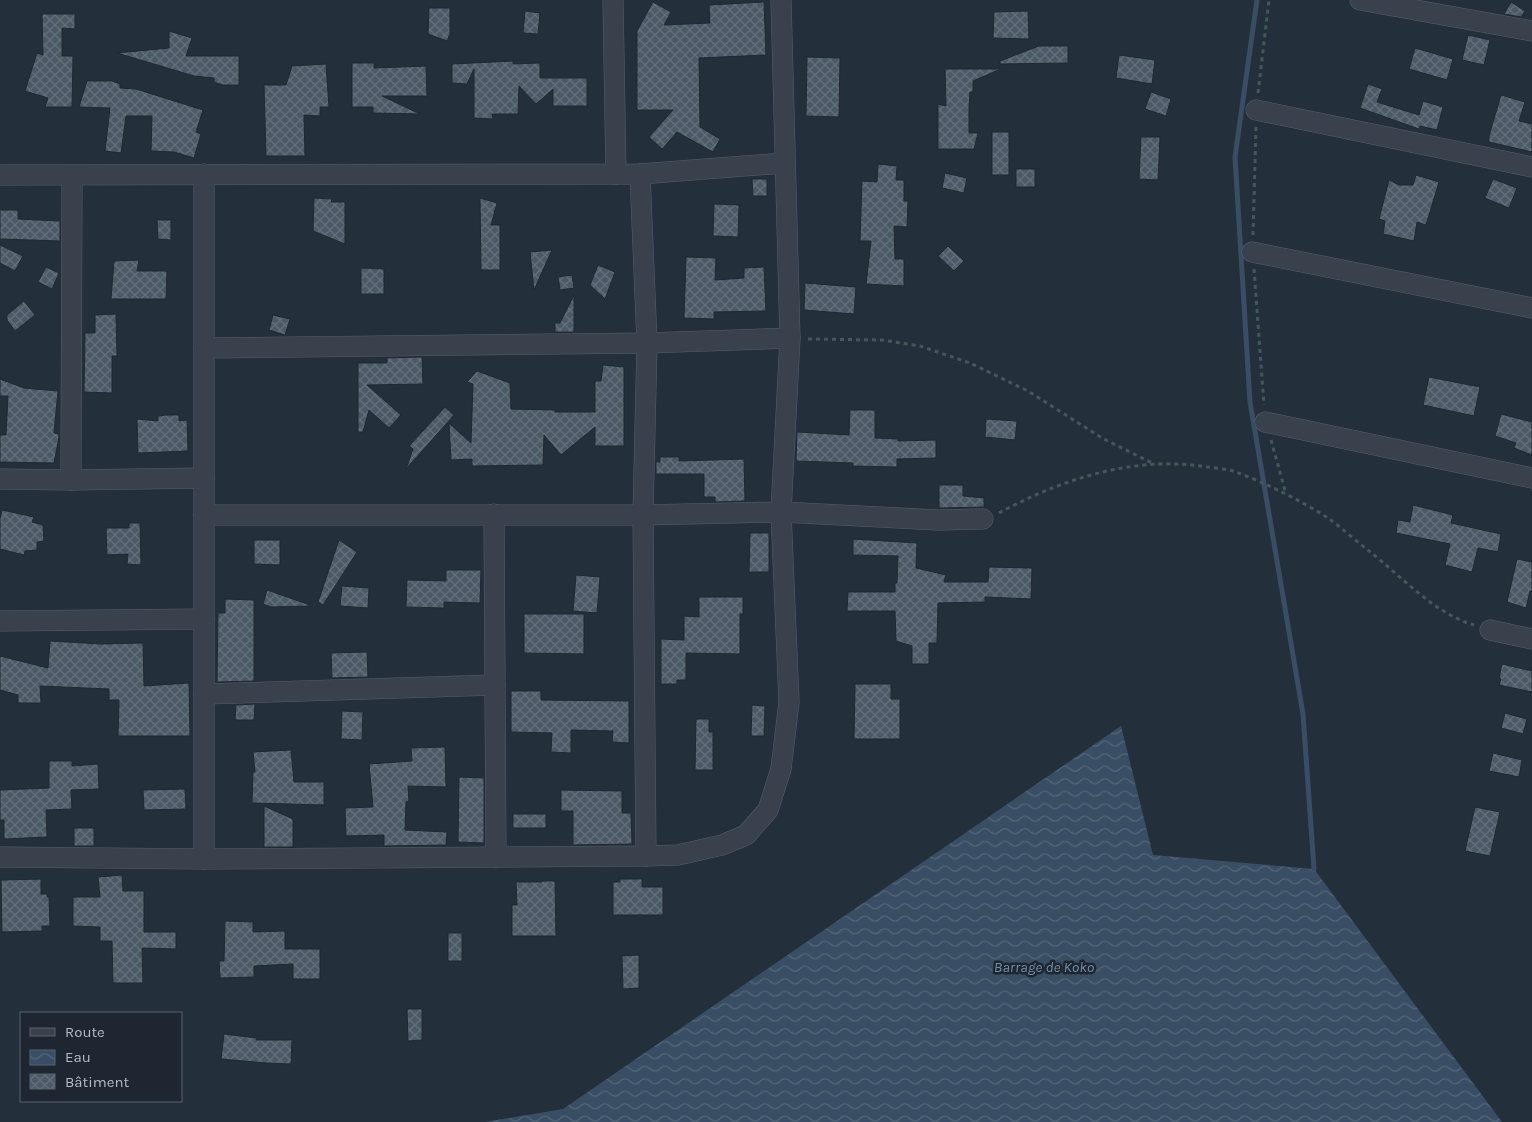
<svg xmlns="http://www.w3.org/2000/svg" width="1532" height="1122" viewBox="0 0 1532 1122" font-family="Karla,sans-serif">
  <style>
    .water { fill: url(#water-waves) }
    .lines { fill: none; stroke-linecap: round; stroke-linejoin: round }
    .stream { stroke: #394e64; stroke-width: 5 }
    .building { fill: url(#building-cross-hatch); stroke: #1f2833 }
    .minor-casing { stroke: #565f6a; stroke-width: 21 }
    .path { stroke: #44585a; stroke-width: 3; stroke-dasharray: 4 4; stroke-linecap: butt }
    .minor { stroke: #38414c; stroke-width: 20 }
    .labels { text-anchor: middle; stroke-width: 5; stroke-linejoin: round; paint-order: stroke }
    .water-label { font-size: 15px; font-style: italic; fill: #748eaa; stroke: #1d2631 }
  </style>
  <defs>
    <pattern id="water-waves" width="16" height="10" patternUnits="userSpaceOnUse" patternTransform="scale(1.25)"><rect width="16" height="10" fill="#394e64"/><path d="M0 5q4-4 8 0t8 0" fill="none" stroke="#536679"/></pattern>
    <pattern id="building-cross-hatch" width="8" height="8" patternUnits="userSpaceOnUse" patternTransform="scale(1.25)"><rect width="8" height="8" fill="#4c5a67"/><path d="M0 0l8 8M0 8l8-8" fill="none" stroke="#63707b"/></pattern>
  </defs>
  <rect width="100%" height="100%" fill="#242f3c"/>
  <polygon class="water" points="1121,726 1153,855 1314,869 1502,1122 485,1122 563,1109"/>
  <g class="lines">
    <polyline class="stream" points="1257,0 1235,157 1250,402 1303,714 1314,869"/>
  </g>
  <g class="building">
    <polygon points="653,2 671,12 664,25 710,23 709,5 764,2 766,55 699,58 700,127 720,139 713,152 677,132 662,149 649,137 673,110 637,110 637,31"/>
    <polygon points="1511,2 1525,11 1521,17 1504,14"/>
    <polygon points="429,8 450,8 450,34 447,41 428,34"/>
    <polygon points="525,11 540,13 538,34 523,33"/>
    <polygon points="1028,11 1029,39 993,38 994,12"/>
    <polygon points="42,14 75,14 75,29 62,28 62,56 73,56 72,107 45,107 48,98 25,91 37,53 43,55"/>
    <polygon points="169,31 192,38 186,56 239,56 239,85 222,85 214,82 214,78 194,76 117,53 169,48"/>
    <polygon points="1468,35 1490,40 1484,65 1462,60"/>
    <polygon points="1039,46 1068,46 1068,63 1000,64 1000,61"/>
    <polygon points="1415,48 1453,59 1447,80 1409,69"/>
    <polygon points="1119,55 1155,60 1152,84 1116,78"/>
    <polygon points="807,57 840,58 839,117 806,116"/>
    <polygon points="513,61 513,64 540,63 540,78 587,78 587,106 553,106 553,89 536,104 519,86 518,114 492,114 493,119 474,118 474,69 467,84 452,83 452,64"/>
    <polygon points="352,63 374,63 374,68 426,66 427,96 382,96 420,114 373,113 373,107 352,107"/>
    <polygon points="326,64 329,107 320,107 320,116 304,115 305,156 266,156 264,85 286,85 292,66"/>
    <polygon points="945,69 1001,69 973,81 973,92 970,92 969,108 969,133 978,133 974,149 938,149 938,104 946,106"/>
    <polygon points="87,81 112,81 120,84 120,88 136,89 203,110 196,132 201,134 194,158 174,152 151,151 152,116 126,116 121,153 105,151 110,108 79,107"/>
    <polygon points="1368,84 1382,89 1377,102 1419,115 1423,101 1443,107 1437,130 1420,126 1419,129 1360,108"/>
    <polygon points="1151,92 1171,99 1166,116 1145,109"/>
    <polygon points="1501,95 1525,102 1519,121 1532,124 1532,152 1489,142 1489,136"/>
    <rect x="992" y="132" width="17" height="43"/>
    <polygon points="1141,137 1160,137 1158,180 1139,179"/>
    <polygon points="878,164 897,166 896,180 904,180 904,201 908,201 907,227 894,226 895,259 904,259 904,286 866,284 871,241 860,241 862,181 877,182"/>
    <rect x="1016" y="169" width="19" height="18"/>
    <polygon points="945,173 967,178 964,193 942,188"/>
    <polygon points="1416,175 1439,182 1426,225 1417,222 1414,241 1383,234 1385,221 1379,219 1389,180 1399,185 1413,185"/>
    <polygon points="752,179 767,179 767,196 753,196"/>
    <polygon points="1493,179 1517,188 1509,208 1485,198"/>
    <polygon points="314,198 332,199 331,202 345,202 345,244 313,231"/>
    <polygon points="480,198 497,203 491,225 500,225 500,270 481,270"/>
    <polygon points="714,204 739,205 738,237 713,236"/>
    <polygon points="0,210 18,210 18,219 60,221 60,241 0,239"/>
    <polygon points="157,220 171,220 171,240 158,239"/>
    <polygon points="0,245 23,256 15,271 0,263"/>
    <polygon points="948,246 964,261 954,271 938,256"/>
    <polygon points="552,250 534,290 530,252"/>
    <polygon points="686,257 716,258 715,280 744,278 744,268 764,267 766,311 714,312 714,319 684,318"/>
    <polygon points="139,260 137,271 167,271 166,299 111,299 114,261"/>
    <polygon points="598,265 615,272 605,299 590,285"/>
    <polygon points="46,267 59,273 52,289 38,282"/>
    <polygon points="361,268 384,269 384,294 361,294"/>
    <polygon points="572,275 574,288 560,290 558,277"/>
    <polygon points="805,283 856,287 854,314 804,310"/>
    <polygon points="574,295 574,332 555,332 555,323 560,323"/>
    <polygon points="24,301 35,315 15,331 7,320 7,315"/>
    <polygon points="116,314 117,356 112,356 112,393 84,392 85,333 95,333 95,315"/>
    <polygon points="273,315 290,319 285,335 269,330"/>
    <polygon points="422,357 423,384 367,385 401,415 389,428 369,410 363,432 358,432 358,363 387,363 387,358"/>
    <polygon points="603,365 624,367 624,446 595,446 595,427 561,455 544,435 543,465 472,466 472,459 451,460 449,423 471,443 473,384 467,382 477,371 510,383 511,409 555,410 555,412 595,412 595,381 601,381"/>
    <polygon points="1429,377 1480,387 1474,416 1423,405"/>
    <polygon points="0,379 24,388 58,391 54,433 59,434 59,437 54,463 0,462 0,435 6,435 8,396 0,396"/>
    <polygon points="445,407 454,415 406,469 413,449 409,446"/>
    <polygon points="850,410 875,410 875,438 898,439 898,441 936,440 936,458 897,459 897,467 853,466 853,463 796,461 797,432 849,435"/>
    <polygon points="1501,414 1532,422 1532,455 1514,448 1516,443 1495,436"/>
    <polygon points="166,415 179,415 179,421 187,420 188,451 138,453 137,419 158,421 158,416"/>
    <polygon points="986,419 1017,421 1015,440 985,437"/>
    <polygon points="660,457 679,457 679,461 744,459 745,501 715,502 715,497 704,497 704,474 656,474 656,462 660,462"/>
    <polygon points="939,485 963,485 963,496 984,498 984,507 939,508"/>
    <polygon points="1413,505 1453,515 1451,523 1501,534 1498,552 1478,548 1472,572 1445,565 1450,544 1396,533 1398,520 1410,522"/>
    <polygon points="2,510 34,517 32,522 43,525 44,541 37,542 37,550 25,551 24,555 0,549 0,519"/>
    <polygon points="129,523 140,523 141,565 127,564 128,554 107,555 106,528 129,528"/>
    <polygon points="750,533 769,533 769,572 749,572"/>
    <polygon points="853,539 917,543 916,568 946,575 944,582 988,582 989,567 1032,568 1031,599 985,597 985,602 938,603 937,643 929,643 929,664 912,664 912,646 896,641 895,611 847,611 848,592 895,592 895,583 897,583 898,556 853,555"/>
    <polygon points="254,540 280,540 280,565 254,564"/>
    <polygon points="339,540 357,552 323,605 318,602"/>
    <polygon points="1517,559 1532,562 1532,591 1530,591 1526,608 1507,602"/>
    <polygon points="446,570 481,570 480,603 444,602 444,608 406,607 407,580 446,581"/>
    <polygon points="576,575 600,577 597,613 573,611"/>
    <polygon points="342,586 369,588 368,608 340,606"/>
    <polygon points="267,590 310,605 310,606 271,607 263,604"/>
    <polygon points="699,597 743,597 743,614 740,614 740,654 686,653 686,680 677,680 677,684 661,684 661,639 684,640 684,616 699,617"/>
    <polygon points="225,599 254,600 254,681 217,682 218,613 225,613"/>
    <polygon points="524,614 584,614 584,654 524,653"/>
    <polygon points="50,641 101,644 143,643 144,686 189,683 190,736 118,736 119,700 109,700 109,689 40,686 41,703 18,703 18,695 0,690 0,656 48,668"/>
    <polygon points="367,652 368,677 332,678 331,653"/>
    <polygon points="1502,664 1532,671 1532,692 1499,685 1501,679 1499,678"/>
    <polygon points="855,684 891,684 891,699 900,699 900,739 854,739"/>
    <polygon points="511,691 541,691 541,700 629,701 629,743 612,742 613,731 571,730 571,753 551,752 552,733 511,732"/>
    <polygon points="255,704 254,720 235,720 236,705"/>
    <polygon points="752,705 765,706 764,736 751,736"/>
    <polygon points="342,711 363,712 362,740 341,739"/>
    <polygon points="1505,713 1527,719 1523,734 1501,728"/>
    <polygon points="696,719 709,719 709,732 713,732 713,770 695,770"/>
    <polygon points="445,747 446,787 408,786 409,801 406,802 405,830 447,832 446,845 384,846 384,835 346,836 345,808 373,807 369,764 412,761 411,748"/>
    <polygon points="291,750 294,782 324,782 324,805 252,803 253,772 255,772 253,752"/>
    <polygon points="1493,753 1522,760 1519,777 1489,771"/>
    <polygon points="49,761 72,761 72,766 98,764 99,789 71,790 72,809 46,810 47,837 4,839 4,820 0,820 0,790 49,788"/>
    <polygon points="459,777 484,778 484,843 458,842"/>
    <polygon points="185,789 186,809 144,810 143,790"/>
    <polygon points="561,790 622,791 622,813 631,813 632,844 573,845 573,811 561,811"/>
    <polygon points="264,806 293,819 293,847 264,847"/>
    <polygon points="1475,807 1500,812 1490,856 1465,851"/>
    <rect x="513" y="814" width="33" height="14"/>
    <rect x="74" y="828" width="20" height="18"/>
    <polygon points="122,875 123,891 144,891 144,932 176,932 176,949 142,948 143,983 113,983 112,941 100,941 100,927 73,926 73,897 100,897 98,877"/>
    <polygon points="41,879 41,894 47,894 47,897 49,897 50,926 42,926 42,931 2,932 1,880"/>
    <polygon points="620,879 642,879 642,887 663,887 663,915 613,915 613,882 620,882"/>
    <polygon points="542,881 555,881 556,936 512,936 512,905 517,905 516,882 542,882"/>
    <polygon points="225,921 253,922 253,932 285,931 285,949 320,949 320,979 293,979 293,964 254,966 254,977 220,978 219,961 224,961"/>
    <rect x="448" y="933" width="14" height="28"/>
    <polygon points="639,955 639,988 623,989 622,956"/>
    <polygon points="407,1009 422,1009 422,1040 408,1041"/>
    <polygon points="224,1034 257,1038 256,1040 292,1040 291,1064 266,1063 221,1059"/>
  </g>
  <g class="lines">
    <g class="minor-casing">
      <g id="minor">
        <polyline points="613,0 616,174"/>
        <polyline points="1360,0 1532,31"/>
        <polyline points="1256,110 1532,167"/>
        <polyline points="0,175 640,174 785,163"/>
        <polyline points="1252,252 1532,308"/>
        <polyline points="204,348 647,343 790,338"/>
        <polyline points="1265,422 1532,478"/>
        <polyline points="0,479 71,480 204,478"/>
        <polyline points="71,480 72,175"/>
        <polyline points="494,514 496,857"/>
        <polyline points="204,515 643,515 781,512 938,520 983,519"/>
        <polyline points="0,621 204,619"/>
        <polyline points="1490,630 1532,639"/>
        <polyline points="204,694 495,685"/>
        <polyline points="646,856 678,855 722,845 746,835 768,810 781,769 789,702 781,512 790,338 781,0"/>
        <polyline points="0,857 204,859 646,856 643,515 647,343 640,174"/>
        <polyline points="204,859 204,174"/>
      </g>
    </g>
    <g class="path">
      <polyline points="1258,93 1269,0"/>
      <polyline points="1253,235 1256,127"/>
      <polyline points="1254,269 1264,405"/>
      <polyline points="808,339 882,340 920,346 970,363 1028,391 1102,438 1152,463"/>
      <polyline points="1271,440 1286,494"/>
      <path d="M999,513c63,-34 136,-58 208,-46 8,1 18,2 26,4 31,11 67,29 95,47 14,10 28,23 41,33 32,25 66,63 105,74"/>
    </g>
    <use href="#minor" class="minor"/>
  </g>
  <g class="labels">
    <g class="water-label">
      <text x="1044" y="972">Barrage de Koko</text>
    </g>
  </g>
  <rect x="20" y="1012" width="162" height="90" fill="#1d2631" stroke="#59626d"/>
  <rect x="30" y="1028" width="25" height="8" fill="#38414c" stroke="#59626d"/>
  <text x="65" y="1037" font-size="15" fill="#b3bcc7">Route</text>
  <rect x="30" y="1050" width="25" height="15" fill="url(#water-waves)" stroke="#59626d"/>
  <text x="65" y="1062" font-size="15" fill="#b3bcc7">Eau</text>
  <rect x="30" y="1074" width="25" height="15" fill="url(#building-cross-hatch)" stroke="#59626d"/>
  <text x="65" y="1087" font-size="15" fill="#b3bcc7">Bâtiment</text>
</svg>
